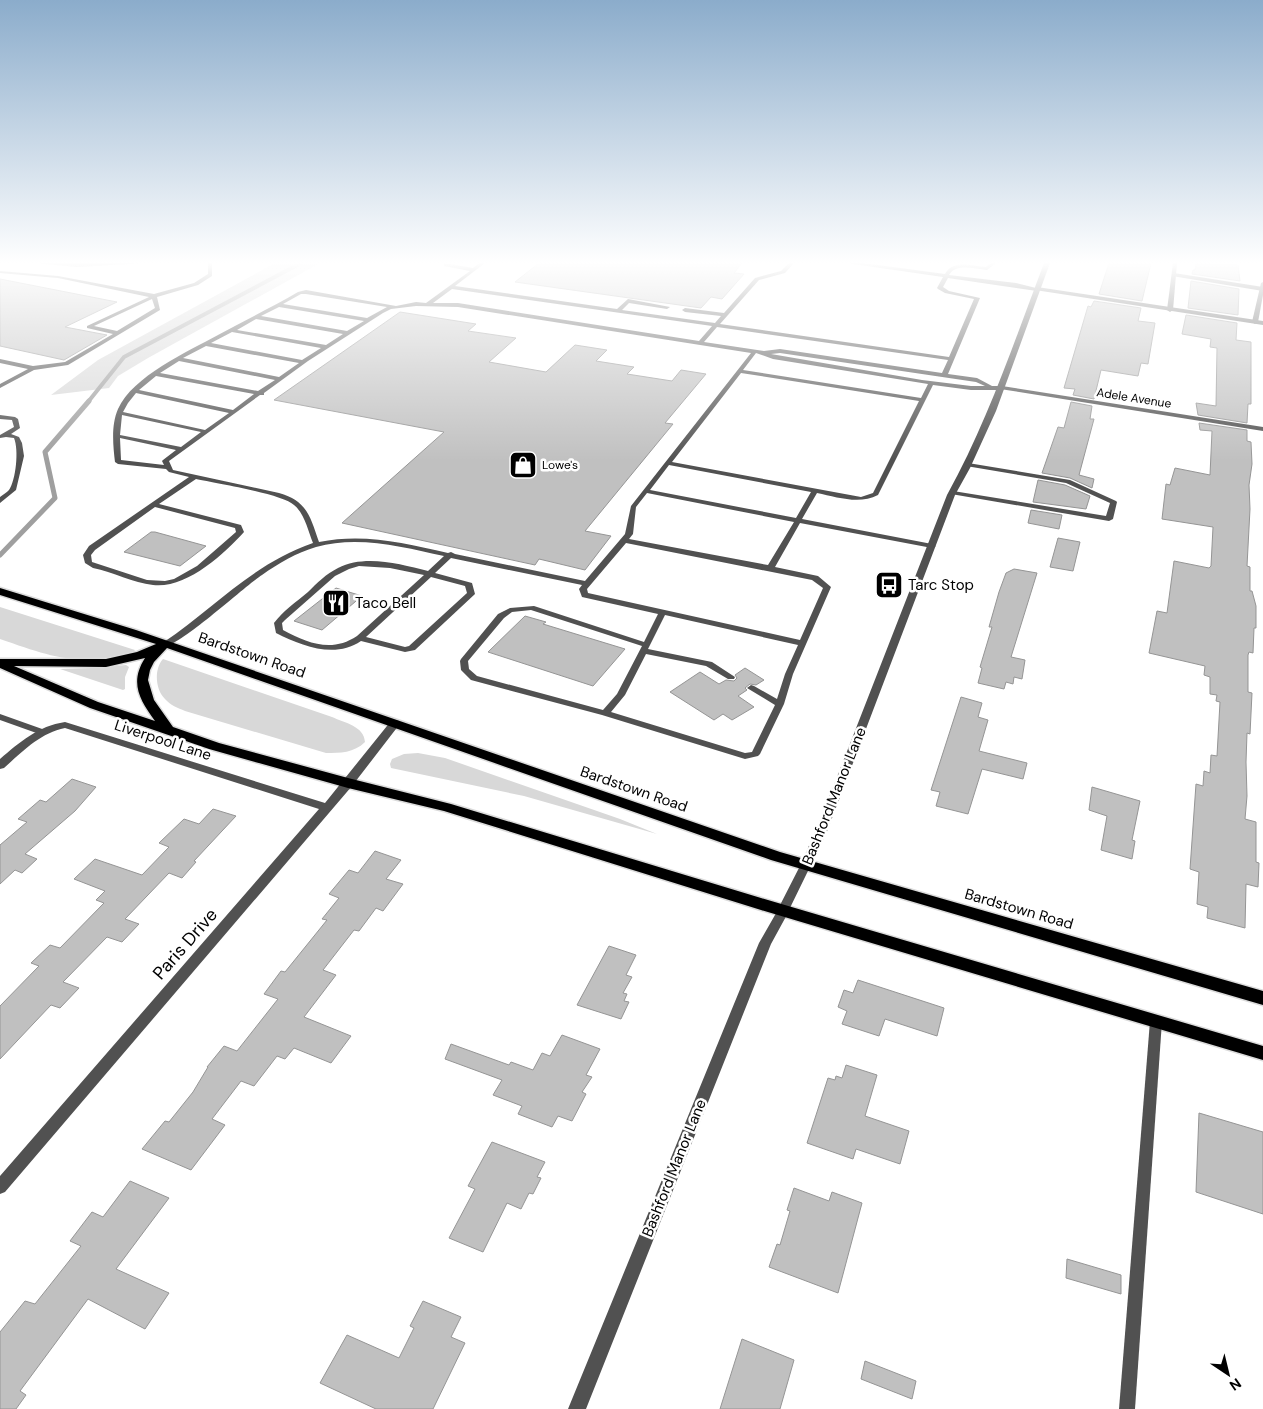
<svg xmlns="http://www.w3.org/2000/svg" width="1263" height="1409" viewBox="0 0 1263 1409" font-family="'DM Sans',sans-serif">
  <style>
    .green { fill: #d8d8d8 }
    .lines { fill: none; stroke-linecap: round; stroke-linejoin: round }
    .stream-far1 { stroke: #9f9f9f; stroke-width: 4 }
    .stream { stroke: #9f9f9f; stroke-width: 5 }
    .building { fill: #c0c0c0; stroke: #959595 }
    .primary-casing { stroke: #dbdbdb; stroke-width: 3 }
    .service { fill: #515151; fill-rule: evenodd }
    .minor { fill: #515151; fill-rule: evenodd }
    .tertiary { fill: #515151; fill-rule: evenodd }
    .primary { fill: #000; fill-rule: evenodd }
    .labels { text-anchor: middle; stroke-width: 5; stroke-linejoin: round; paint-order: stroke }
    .far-street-label { font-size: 12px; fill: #000; stroke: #fff }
    .far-poi-label { font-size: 12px; fill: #000; stroke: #fff; text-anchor: start }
    .poi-label { font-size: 15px; fill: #000; stroke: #fff; text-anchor: start }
    .street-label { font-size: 15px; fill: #000; stroke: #fff }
    .near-street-label { font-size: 18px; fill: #000; stroke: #fff }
  </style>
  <rect width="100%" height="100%" fill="#fff"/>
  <g class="green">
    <polygon points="275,263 320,263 148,358 118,376 109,388 51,395 98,360"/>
    <path d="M0,607l135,43 -2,3c-55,14 -81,4 -133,-14z"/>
    <path d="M163,659l169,58c13,6 32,9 33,25 -11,11 -25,11 -39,11l-141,-42c-7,-3 -15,-6 -20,-12 -10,-10 -11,-30 -2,-40z"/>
    <polygon points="126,665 129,667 125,677 125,689 123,690 60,669 92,668"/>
    <polygon points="418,753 445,758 620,819 657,834 524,796 391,768 390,764 392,759 404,754"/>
  </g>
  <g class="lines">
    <polyline class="stream-far1" points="88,402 124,357 301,263"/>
    <polyline class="stream" points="0,555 55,498 45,452 89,401"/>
  </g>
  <g class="building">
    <polygon points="539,263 742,263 734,273 744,274 722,299 711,297 701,308 515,282"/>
    <polygon points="1109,263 1151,263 1142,301 1099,294"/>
    <polygon points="1196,263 1238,265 1240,281 1192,274 1193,270 1195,270"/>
    <polygon points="0,279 117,302 65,327 107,335 64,360 0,346"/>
    <polygon points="1191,281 1239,289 1238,315 1188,308"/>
    <polygon points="1094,301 1141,308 1138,321 1155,323 1148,364 1141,363 1138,376 1101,370 1094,399 1073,395 1075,389 1064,388 1088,306 1091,307"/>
    <polygon points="400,312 476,324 468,331 516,338 489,362 546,372 575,345 607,350 596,361 634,367 627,374 672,381 681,370 706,374 665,423 673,424 585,531 611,536 585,570 539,559 535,565 342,523 444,432 274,400"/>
    <polygon points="1186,315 1237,323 1236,340 1251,342 1251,404 1248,404 1247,423 1198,415 1196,403 1216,406 1217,348 1210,347 1211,339 1182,334"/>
    <polygon points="1071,402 1092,406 1090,419 1094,419 1079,475 1094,479 1092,488 1070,478 1042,473 1058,427 1064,428"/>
    <polygon points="1199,423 1247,430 1247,441 1251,442 1252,464 1249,485 1250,509 1247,566 1250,567 1250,591 1252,591 1256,606 1256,628 1254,628 1253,653 1249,652 1248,655 1248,692 1252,693 1250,734 1247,733 1246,762 1247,796 1245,819 1256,822 1256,862 1259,863 1258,887 1246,884 1245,928 1207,918 1208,907 1197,904 1199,872 1190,869 1196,784 1203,786 1204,771 1210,773 1211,755 1217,756 1220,702 1216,701 1217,695 1210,694 1210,677 1204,675 1205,666 1149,653 1157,611 1167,613 1174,561 1209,568 1211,566 1213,527 1162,519 1166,484 1170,485 1175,468 1210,475 1212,431 1200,430"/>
    <polygon points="1038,480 1065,485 1090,496 1086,509 1033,502"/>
    <polygon points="1031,510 1062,515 1059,529 1028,523"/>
    <polygon points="151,532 155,532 206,546 180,566 124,552"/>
    <polygon points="1058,538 1080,542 1073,571 1050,567"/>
    <polygon points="1014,569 1037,573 1011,657 1025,660 1022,679 1014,677 1013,684 1006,682 1004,689 978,683 982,668 980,667 992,627 989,627 999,592 1006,573"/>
    <polygon points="336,588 362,596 322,630 294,621"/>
    <polygon points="525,616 546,622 543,624 625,649 593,686 488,652"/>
    <polygon points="745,668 764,680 756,685 750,684 745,688 747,690 738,696 754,707 732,720 723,714 714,720 670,692 700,672 719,684 726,680 734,681 737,678 735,675"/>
    <polygon points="961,697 982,703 978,717 988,720 979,751 1027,763 1023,779 982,769 968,814 936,806 940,792 931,790"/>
    <polygon points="72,779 96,787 75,811 25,854 37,859 22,873 15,870 0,884 0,845 27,822 18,819 40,800 46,802"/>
    <polygon points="1092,787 1140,801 1132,840 1135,841 1132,859 1101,850 1107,816 1089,810"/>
    <polygon points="213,809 236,816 194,861 196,862 182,878 169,873 125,919 139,924 122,942 107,937 63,982 79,988 60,1008 51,1005 0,1059 0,1006 39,966 31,963 50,945 60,948 104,903 96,900 105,891 74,879 95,859 142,875 169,847 159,843 184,819 199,824"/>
    <polygon points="375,851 401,860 386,879 403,884 383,911 376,908 359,931 354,930 323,970 336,975 304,1017 351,1036 331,1063 294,1048 285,1059 277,1056 254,1086 241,1081 212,1119 225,1125 191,1170 142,1149 165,1121 169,1122 193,1092 208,1067 207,1067 224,1046 237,1051 278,999 264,994 281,971 285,972 327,920 322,919 339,898 329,894 349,870 358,873"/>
    <polygon points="609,946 636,955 626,975 632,977 623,993 627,994 624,1001 629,1002 621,1019 577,1005"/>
    <polygon points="858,980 944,1008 937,1036 885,1019 879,1036 842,1024 847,1011 838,1007 844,990 853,993"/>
    <polygon points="562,1035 600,1049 586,1075 592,1077 582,1092 586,1094 572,1121 558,1116 552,1127 518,1114 522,1106 493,1095 502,1080 445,1059 451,1044 509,1065 511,1062 533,1070 542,1053 550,1056"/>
    <polygon points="846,1065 877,1075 865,1116 909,1131 900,1164 856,1149 853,1159 807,1143 828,1078 835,1080 836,1076 842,1078"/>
    <polygon points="1199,1113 1263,1132 1263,1214 1196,1192"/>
    <polygon points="492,1142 545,1162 537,1177 541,1178 533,1194 529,1193 521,1209 507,1203 483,1252 449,1238 475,1189 468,1186"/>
    <polygon points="130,1181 169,1198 116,1269 169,1293 145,1329 88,1299 20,1391 26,1395 16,1409 0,1409 0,1332 25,1301 35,1304 81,1246 70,1241 92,1212 103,1217"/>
    <polygon points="794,1188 829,1201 832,1192 862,1203 838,1293 769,1267 777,1244 780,1245 790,1211 787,1210"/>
    <polygon points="1067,1259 1121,1275 1121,1294 1066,1278"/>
    <polygon points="423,1301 461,1317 451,1337 465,1343 433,1409 376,1409 320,1383 347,1335 399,1358 414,1328 410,1326"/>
    <polygon points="742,1339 794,1360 780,1409 720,1409"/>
    <polygon points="865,1361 916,1381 912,1399 861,1379"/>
  </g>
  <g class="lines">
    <g class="primary-casing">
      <path id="primary" d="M0,588l136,42 644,222 483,139v14l-492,-145 -604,-212 -13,14 -4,8 -2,10 6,20 19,27 46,16 129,35 103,26 310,94 502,148v14l-502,-150 -317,-99 -96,-23 -139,-39 -119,-41 -90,-40v-9h106l31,-7 19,-8 -156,-49zM145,658c-16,25 -5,42 10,63l-57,-19 -84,-36 92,1z"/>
    </g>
    <g class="service">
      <path d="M208,263h4v13l-14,9 -41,12 3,13 -92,55 -34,5 -34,18v-4l28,-15 -28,-6v-4l33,7 32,-4 48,-28 -26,-6v-2l62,-29 -91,-19 -58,-5v-2l58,5 96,18 40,-11 14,-9zM152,299l3,9 -38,23 -23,-5z"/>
      <path d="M444,263l29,5 6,-5h6l-30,23 162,23 11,-10 42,8 -3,2 -38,-6 -7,7 93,13 6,-7 -36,-4 -3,-2 3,-2 39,5 31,-35 26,-7 8,-8h5l-9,10 -26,7 -39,44 229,33 25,-58 -29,-6 -7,-4 -1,-1 6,-11 -97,-14h17l82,11c8,-15 27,-8 41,-7l5,-4h5l-9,7c-12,-1 -31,-7 -38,5l67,8 24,6 -3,2 -89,-13 -5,9 6,4 31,7 -32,76 29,4 15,8h10l3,2 -3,2h-31l-38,-5 -55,110c-19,10 -41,2 -61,-2l-15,26 130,25 4,2 -4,2 -132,-25 -25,44 43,9 13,11 -38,87 -9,30 -24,50 -2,2 -13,3 -143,-44 -131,-35 -10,-10 -1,-9 1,-2 37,-45 12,-6 24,-2 110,36 14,-28 -76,-17 -3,-8 3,-4 -131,-27 -16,15 37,10 3,11 -60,56 -10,2 -44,-11c-26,18 -59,5 -85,-8l-2,-10c9,-12 22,-21 34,-31 9,-9 18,-18 30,-24 27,-14 62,-4 90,3l16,-15c-41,-9 -86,-21 -128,-9 -20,6 -37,16 -54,28 -17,11 -84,73 -98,71l-1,-2 1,-2c50,-34 90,-79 149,-99 -5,-12 -8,-29 -19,-38 -11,-11 -79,-22 -98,-26l-37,25 82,21 3,7c-21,23 -58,57 -91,53 -20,-2 -40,-13 -60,-17l-8,-5 -2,-8 6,-9 100,-69 -20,-5 -3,-3 -48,-5 -3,-2c-2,-17 -4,-37 3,-53 15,-33 69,-57 100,-74 26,-14 54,-28 80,-43l8,-2 90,16 20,-4 10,1 44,-32 -26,-5zM452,289l260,37 -13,15 -241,-38h-25zM301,294h5l81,13 -20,11 -84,-14zM416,306l42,1 293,46 -120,153 -6,28 -40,47 -130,-27 -4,-2 -3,1c-44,-10 -84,-20 -129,-11 -9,-26 -12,-41 -40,-49l-106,-23 -4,-9 91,-66h4v-2l44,-32 75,-48 8,-4zM279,307l85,14 -17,10 -86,-15zM256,319l87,15 -17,11 -89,-15zM717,327l231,33 -6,13 -162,-24 -16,2 -60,-9zM232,332l89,16 -19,12 -91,-17zM206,346l93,17 -20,14 -96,-19zM756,353l17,6 155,25 -7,14 -178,-28zM780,353l196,29 9,4h-14l-49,-6 -151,-26zM179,361l96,19 -17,11 -98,-18zM741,373l178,28 -46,92 -12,4 -189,-35zM156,376l98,18 -21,16 -94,-20zM136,393l93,20 -24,17 -82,-18 5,-9zM122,415l79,17 -20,15 -61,-12zM120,438l56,12 -13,10 -1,1 2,4 -43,-5zM669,465l142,27 -15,26 -146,-28zM647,493l147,29 -26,43 -139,-26 4,-5 3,-27zM155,507l80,21 1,4 -39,34 -23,13 -9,2 -18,-1 -55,-18 -1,-7 4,-5zM626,543l186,37 11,8 -23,52 -212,-47 -1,-4zM359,566l31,2 34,7 -67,61c-25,17 -50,7 -74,-6l-1,-7 3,-3 50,-44 14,-7zM431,577l34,9 2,7 -58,53 -4,1 -39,-10zM531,610l111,36 -25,48 -14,16 -126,-34 -8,-7 -1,-8 36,-43 8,-6zM665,615l133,30 -13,29 -8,25 -23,-13 -3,-1 -4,3 28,17 -23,47 -7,1 -134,-41 14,-17 21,-41 60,12 22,13h6l1,-2 -23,-15 -64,-13z"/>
      <polygon points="1173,263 1177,263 1173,310 1170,312 1167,310"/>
      <polygon points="1263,282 1263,295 1258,322 1255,324 1252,322 1261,283"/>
      <path d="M0,415l15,2 3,2 2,9 -9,6 8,3 3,6 2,13 -8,34 -16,13v-6c3,-2 7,-5 9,-7 7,-10 10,-40 5,-52l-8,-1 -6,1v-3l14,-8 -2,-7 -12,-1z"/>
      <polygon points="968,463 1070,480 1116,501 1117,502 1113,519 1109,521 951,494 950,493 953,491 1106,516 1110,503 1066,483 966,466 966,464"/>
      <polygon points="0,714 45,730 46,732 42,735 0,720"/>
      <polygon points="1156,1016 1160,1018 1162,1021 1135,1409 1119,1409 1150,1021 1152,1018"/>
    </g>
    <g class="minor">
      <polygon points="1174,273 1263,287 1263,291 1172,276 1172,274"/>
      <polygon points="1037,287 1263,321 1263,325 1035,290 1034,289"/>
      <polygon points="1002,386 1263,427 1263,431 1000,389 999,388"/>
      <path d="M395,720l4,1 1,2 -1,2 -47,61 -347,406 -5,2v-18l319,-367 -254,-81c-25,5 -43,24 -61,40l-4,1v-10c20,-17 38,-33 65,-37l260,81 66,-82z"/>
      <polygon points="783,906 787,908 789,911 771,944 586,1409 568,1409 759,943 779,908"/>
    </g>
    <g class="tertiary">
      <polygon points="34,263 147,263 77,267"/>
      <path d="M1044,263h6l-54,148 -26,57 -15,27 -129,339 -39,80 -4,2 -4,-2 -2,-3 24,-47 20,-46 126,-323c41,-74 67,-153 97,-232z"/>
    </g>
    <use href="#primary" class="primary"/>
  </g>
  <linearGradient id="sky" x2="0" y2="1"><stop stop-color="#8baccb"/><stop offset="0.57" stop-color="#fff"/><stop offset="1" stop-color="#fff" stop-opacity="0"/></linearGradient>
  <rect width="1263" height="461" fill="url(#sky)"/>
  <defs>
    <g id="shop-square" transform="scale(1.4375)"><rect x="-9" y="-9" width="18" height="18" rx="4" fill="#000" stroke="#fff"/><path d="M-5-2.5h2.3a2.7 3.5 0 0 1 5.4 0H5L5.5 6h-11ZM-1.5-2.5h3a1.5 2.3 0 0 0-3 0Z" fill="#fff"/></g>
    <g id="bus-square" transform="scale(1.4375)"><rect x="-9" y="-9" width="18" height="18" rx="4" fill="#000" stroke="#fff"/><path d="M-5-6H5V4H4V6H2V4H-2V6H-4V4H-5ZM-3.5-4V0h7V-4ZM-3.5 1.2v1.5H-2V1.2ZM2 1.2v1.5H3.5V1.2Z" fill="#fff"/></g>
    <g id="restaurant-square" transform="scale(1.4375)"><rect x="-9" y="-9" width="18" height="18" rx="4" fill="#000" stroke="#fff"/><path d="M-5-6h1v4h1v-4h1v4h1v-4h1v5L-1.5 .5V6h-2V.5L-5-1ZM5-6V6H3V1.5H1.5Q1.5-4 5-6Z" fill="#fff"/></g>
  </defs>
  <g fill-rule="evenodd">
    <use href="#shop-square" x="523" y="465"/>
    <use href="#bus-square" x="889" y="585"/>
    <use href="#restaurant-square" x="336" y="603"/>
  </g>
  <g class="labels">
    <g class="far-street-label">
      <text transform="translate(1134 398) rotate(9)" y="4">Adele Avenue</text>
    </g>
    <g class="far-poi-label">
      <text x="542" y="469">Lowe's</text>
    </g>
    <g class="poi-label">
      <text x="908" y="590">Tarc Stop</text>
      <text x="355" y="608">Taco Bell</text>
    </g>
    <g class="street-label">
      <text transform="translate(252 655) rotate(19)" y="5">Bardstown Road</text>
      <text transform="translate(163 740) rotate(18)" y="5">Liverpool Lane</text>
      <text transform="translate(634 789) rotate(19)" y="5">Bardstown Road</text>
      <text transform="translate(834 796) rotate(-68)" y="5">Bashford Manor Lane</text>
      <text transform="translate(1019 909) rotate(16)" y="5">Bardstown Road</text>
      <text transform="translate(674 1168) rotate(-68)" y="5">Bashford Manor Lane</text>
    </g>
    <g class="near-street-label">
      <text transform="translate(185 944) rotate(-49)" y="6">Paris Drive</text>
    </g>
  </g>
  <g transform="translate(1228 1374) rotate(145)" stroke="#ffffff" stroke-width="4" paint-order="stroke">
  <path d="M0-4L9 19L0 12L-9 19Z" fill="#000000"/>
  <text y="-8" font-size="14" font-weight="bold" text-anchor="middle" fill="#000000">N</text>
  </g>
</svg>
